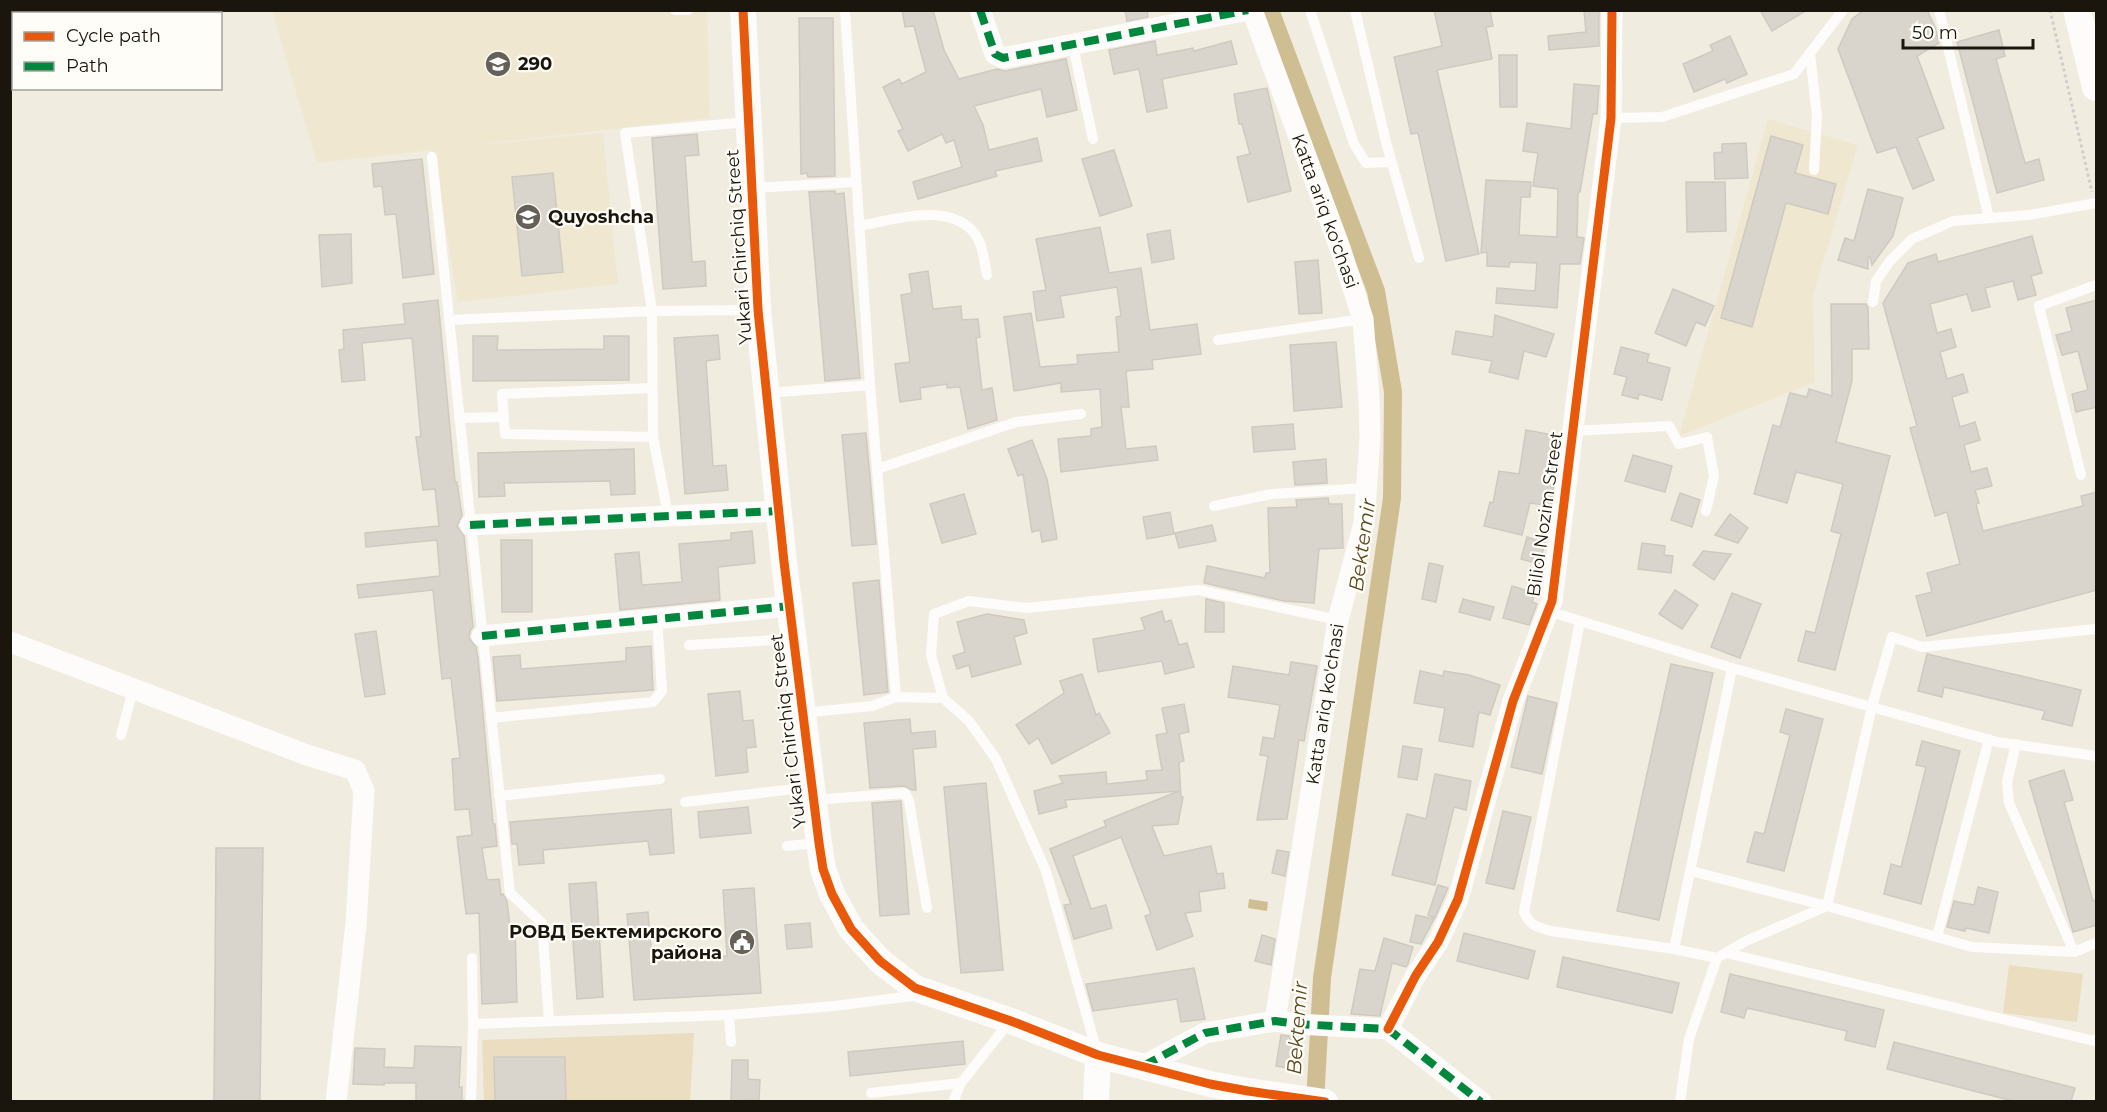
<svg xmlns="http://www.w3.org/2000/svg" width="2107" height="1112" viewBox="0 0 2107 1112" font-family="Montserrat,sans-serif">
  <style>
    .built { fill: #f0e7d1 }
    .green { fill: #ebdec0 }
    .water { fill: #d0be93 }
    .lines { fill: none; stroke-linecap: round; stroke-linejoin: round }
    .canal { stroke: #d0be93; stroke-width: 18 }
    .building { fill: #dad5cc; stroke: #cecac1; stroke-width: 1.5 }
    .path { stroke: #d0cecb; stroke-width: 3; stroke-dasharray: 3 3; stroke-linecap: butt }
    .service { stroke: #fdfcfa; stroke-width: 10 }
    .minor { stroke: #fdfcfa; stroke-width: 21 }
    .tertiary { stroke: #fdfcfa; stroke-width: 26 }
    .secondary { stroke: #fdfcfa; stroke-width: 28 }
    .quiet { stroke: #00873e; stroke-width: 8; stroke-dasharray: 15 8; stroke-linecap: butt }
    .cycleway-casing { stroke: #fffdf8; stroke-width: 13 }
    .cycleway { stroke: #e8590c; stroke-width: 9 }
    .labels { text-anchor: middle; stroke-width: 4.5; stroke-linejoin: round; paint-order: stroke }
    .poi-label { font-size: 18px; font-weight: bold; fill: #1a160e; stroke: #fffdf8; text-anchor: start }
    .street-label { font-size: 18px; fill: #1a160e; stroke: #fffdf8 }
    .water-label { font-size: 20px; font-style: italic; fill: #5a491d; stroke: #fffdf8 }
  </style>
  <rect width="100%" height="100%" fill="#f1ece0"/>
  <g class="built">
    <polygon points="272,11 707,11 710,118 463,146 603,133 618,284 458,302 433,150 317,163"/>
    <polygon points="1768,119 1858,145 1813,296 1815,382 1679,436"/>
  </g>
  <g class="green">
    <polygon points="2009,965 2083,974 2077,1022 2003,1013"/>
    <polygon points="694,1033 690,1101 484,1101 482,1040"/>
  </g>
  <polygon class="water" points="1249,899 1268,902 1267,911 1248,908"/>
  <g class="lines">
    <polyline class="canal" points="1270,10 1376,291 1393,392 1392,498 1322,978 1315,1102"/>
  </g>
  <g class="building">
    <polygon points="902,10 933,10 944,50 959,79 997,69 1005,71 1066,59 1077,110 1047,117 1041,89 974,106 983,125 989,150 1037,138 1042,161 995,171 997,176 918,199 913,182 962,167 954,140 946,143 942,134 908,151 898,131 903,129 883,87 899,79 902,84 926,72 914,26 905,27"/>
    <polygon points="1125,10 1147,10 1148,17 1127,21"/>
    <polygon points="1434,10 1490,10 1493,26 1486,27 1492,59 1437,70 1479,254 1446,261 1418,133 1411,134 1394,57 1442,46"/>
    <polygon points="1584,10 1599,10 1599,46 1549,50 1548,36 1586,32"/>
    <polygon points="1760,10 1807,10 1772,31"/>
    <polygon points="1864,10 1927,10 1935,27 1939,43 1917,56 1944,128 1917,138 1934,180 1913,189 1896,147 1877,153 1838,49 1852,19"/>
    <polygon points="799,18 833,18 835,176 808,177 807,173 801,174"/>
    <polygon points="1999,30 2005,56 1996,59 2025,163 2039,159 2044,180 1997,193 1957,42"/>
    <polygon points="1730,36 1747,74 1727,83 1725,79 1694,92 1683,64 1713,51 1710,45"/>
    <polygon points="1155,41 1157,55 1193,48 1194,51 1231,41 1237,64 1162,79 1167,108 1147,112 1139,69 1114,74 1109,50"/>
    <polygon points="1499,55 1517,55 1517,107 1500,107"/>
    <polygon points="1574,84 1599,86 1597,114 1593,114 1580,192 1578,192 1577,237 1584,238 1580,264 1560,264 1557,308 1496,303 1497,288 1535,291 1537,263 1510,262 1509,267 1487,266 1487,252 1481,253 1486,180 1531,182 1530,197 1521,197 1519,235 1557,237 1558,189 1533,186 1538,153 1523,151 1527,123 1571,129"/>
    <polygon points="1267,88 1291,191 1248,202 1237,157 1250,154 1242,124 1239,124 1234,94"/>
    <polygon points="697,134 699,155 685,156 692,262 705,261 706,286 663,289 652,138"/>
    <polygon points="1771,136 1803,145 1795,173 1836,184 1828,214 1786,203 1752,327 1721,318"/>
    <polygon points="1746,143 1748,178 1715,179 1714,153 1722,152 1722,144"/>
    <polygon points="1114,150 1132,206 1100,216 1082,159"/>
    <polygon points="422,159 434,274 403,278 396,214 385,215 382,186 374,187 372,164"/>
    <polygon points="553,173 563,272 522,276 512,177"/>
    <polygon points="1686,182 1725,182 1726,231 1687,232"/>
    <polygon points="1868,189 1903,198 1893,236 1872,265 1870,257 1868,257 1868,269 1838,260 1845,238 1854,241"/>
    <polygon points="835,191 835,194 844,193 860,378 825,381 809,192"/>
    <polygon points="1100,227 1109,273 1141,268 1150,330 1197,324 1201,354 1152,360 1153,369 1126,371 1129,407 1121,407 1126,449 1156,446 1158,460 1061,472 1058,439 1091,436 1091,429 1102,427 1100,389 1061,392 1061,383 1014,391 1004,317 1031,313 1040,367 1078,364 1077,355 1119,352 1116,317 1121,316 1117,287 1060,296 1064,317 1037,321 1033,292 1046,290 1036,239"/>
    <polygon points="1170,230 1174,259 1152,263 1147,234"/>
    <polygon points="351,234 352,283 322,287 319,235"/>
    <polygon points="2032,236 2042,273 2031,276 2036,295 2018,300 2013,281 1985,288 1990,307 1972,311 1967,294 1930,304 1937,333 1951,329 1956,347 1940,352 1947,379 1963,374 1968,392 1952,397 1960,427 1975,422 1980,440 1964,445 1971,472 1987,468 1992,486 1975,490 1979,503 1976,504 1983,531 2083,506 2081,496 2097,492 2097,590 1927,636 1916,596 1932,592 1927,573 1960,564 1947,512 1935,516 1910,428 1917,426 1883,303 1908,263 1936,254 1938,262"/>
    <polygon points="1318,260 1322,313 1299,314 1295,262"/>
    <polygon points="928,271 933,309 961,306 962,320 978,319 980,337 976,338 982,390 992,388 997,420 968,429 960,387 947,388 947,384 920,388 921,399 900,402 895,364 910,362 901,295 912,293 909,274"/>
    <polygon points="1673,289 1714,306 1705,326 1696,322 1686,346 1655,333"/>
    <polygon points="438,300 455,482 457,482 462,516 457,526 464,536 473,627 470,631 469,638 476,647 478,658 493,824 495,824 497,846 482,848 487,880 499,879 501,895 503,894 507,901 510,927 515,927 517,1002 482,1004 479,913 466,914 457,837 472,835 469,809 455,810 452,759 460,758 451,678 442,679 433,590 359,598 357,585 440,576 437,540 366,547 365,533 439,526 435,489 423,490 416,437 421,437 412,338 362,343 365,380 342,382 339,350 344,349 343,330 405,324 403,304"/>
    <polygon points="2097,300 2097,407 2076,412 2072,394 2088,390 2078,351 2062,355 2056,335 2072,331 2066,308"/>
    <polygon points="1831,304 1866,304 1868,308 1869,349 1852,349 1852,381 1836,442 1890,456 1835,670 1798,661 1806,631 1815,633 1841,534 1831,531 1843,484 1796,472 1787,503 1754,494 1773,425 1780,427 1790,393 1807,397 1809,389 1832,396"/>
    <polygon points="1495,315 1554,334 1546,357 1524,351 1518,379 1489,372 1492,361 1452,354 1456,331 1493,337"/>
    <polygon points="718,335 720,359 706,361 713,466 726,465 728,490 685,494 674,338"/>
    <polygon points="473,336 498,336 497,350 604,349 604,336 629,336 629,380 473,381"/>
    <polygon points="1336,342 1342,407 1294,411 1290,345"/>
    <polygon points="1621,347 1649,354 1647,362 1670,368 1662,400 1639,394 1638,399 1622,395 1627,377 1614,374"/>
    <polygon points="1293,424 1295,449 1254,452 1252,427"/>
    <polygon points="1526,430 1559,436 1551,506 1530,503 1522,535 1484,526 1490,502 1493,503 1499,471 1519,474"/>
    <polygon points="866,433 876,544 852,546 842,435"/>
    <polygon points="1032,440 1047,479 1057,539 1042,542 1040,530 1032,532 1023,474 1018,476 1008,449"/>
    <polygon points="634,449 635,494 611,495 610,481 504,483 505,496 479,497 478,453"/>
    <polygon points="1633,455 1672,466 1665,492 1625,481"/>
    <polygon points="1326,459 1327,483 1295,485 1293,462"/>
    <polygon points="1680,493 1700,500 1692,527 1671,520"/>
    <polygon points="964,494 976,534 942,543 930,504"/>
    <polygon points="1328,498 1329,504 1342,504 1343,548 1319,549 1314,603 1284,601 1204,583 1207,566 1265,578 1266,573 1270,573 1268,508 1297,507 1296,500"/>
    <polygon points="1170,512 1174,534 1147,539 1143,517"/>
    <polygon points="1730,514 1748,528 1738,543 1715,535"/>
    <polygon points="1212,525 1216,541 1179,548 1175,533"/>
    <polygon points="752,531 755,563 718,567 720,600 620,610 615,554 639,552 642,585 682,582 679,544 731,540 731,533"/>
    <polygon points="1527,537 1545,543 1539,564 1521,559"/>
    <polygon points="501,540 532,540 532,612 502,612"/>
    <polygon points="1642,543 1665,546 1664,555 1673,556 1671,573 1638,569"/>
    <polygon points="1703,551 1731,554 1714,580 1693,565"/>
    <polygon points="1429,563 1443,566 1436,602 1422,599"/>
    <polygon points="879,580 888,692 864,695 853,583"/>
    <polygon points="1512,586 1535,593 1532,602 1537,604 1529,625 1503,618"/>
    <polygon points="1675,590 1698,605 1682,629 1659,614"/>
    <polygon points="1732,593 1761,604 1740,658 1711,647"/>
    <polygon points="1206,599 1224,603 1224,632 1205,632"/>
    <polygon points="1463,599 1494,607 1490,620 1459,612"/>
    <polygon points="1162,611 1165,622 1171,620 1179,645 1187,643 1194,667 1165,674 1162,661 1098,672 1093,639 1145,630 1141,618"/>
    <polygon points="987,614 1024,620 1027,633 1014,637 1021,664 972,677 969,665 957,669 953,656 965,652 957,622"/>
    <polygon points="376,631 385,694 365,697 355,634"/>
    <polygon points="651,646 653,690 497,701 493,657 520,655 521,669 626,661 626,648"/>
    <polygon points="1927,654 2081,690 2072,726 2042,719 2045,711 1944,687 1942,697 1918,691"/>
    <polygon points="1291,662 1317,666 1304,741 1299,740 1287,819 1257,820 1268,756 1260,755 1263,737 1274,739 1280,705 1228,697 1233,666 1289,675"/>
    <polygon points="1671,664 1713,673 1659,920 1617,911"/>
    <polygon points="1420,671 1443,676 1444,671 1469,675 1500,685 1490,715 1479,712 1473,747 1439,741 1445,708 1414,703"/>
    <polygon points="1082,674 1096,715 1099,713 1110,733 1052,764 1038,738 1029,744 1016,725 1064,693 1060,681"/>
    <polygon points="740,691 743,721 753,720 756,747 746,748 748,772 716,776 708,694"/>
    <polygon points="1528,696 1557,703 1542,774 1511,767"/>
    <polygon points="1184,704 1189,732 1179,734 1184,761 1179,762 1181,797 1183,797 1178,824 1152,826 1164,856 1211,846 1217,874 1223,873 1225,888 1199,892 1201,911 1185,913 1193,936 1157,950 1145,916 1151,914 1121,837 1073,856 1091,909 1106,905 1112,928 1074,939 1064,905 1071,904 1050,849 1106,826 1104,821 1179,791 1065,800 1067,807 1039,814 1034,791 1063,783 1059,776 1106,772 1107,784 1147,780 1146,771 1162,770 1156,735 1167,733 1162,708"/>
    <polygon points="1786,709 1823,719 1784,871 1747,862 1755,832 1764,834 1790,735 1780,732"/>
    <polygon points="910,719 911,733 935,731 936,747 913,749 916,790 912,790 904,786 870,788 864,723"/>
    <polygon points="1922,741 1960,751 1921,904 1884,894 1891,864 1901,867 1926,767 1916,765"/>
    <polygon points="1403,746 1422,749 1417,780 1398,777"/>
    <polygon points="2064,770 2073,800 2064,802 2093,901 2097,900 2097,925 2073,932 2029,781"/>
    <polygon points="1435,774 1471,781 1466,810 1454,807 1435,885 1392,875 1407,814 1426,819"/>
    <polygon points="986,783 1003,970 961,973 944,787"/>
    <polygon points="901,801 909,914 880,916 872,803"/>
    <polygon points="748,807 751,833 700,838 698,812"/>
    <polygon points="671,809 674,853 650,855 648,841 543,850 544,863 519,865 517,844 512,844 510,822"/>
    <polygon points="1503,811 1531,817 1514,889 1486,883"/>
    <polygon points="216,848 263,848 260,1101 214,1101"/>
    <polygon points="1277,850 1289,852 1285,876 1272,873"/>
    <polygon points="596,882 603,997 577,999 569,884"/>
    <polygon points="1438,885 1448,888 1435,918 1428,915"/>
    <polygon points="1978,887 1998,892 1989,933 1966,928 1965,931 1947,927 1954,901 1974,905"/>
    <polygon points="754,888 761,993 634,1000 627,914 648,912 652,960 727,956 723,890"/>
    <polygon points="1416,915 1434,919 1421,944 1410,942"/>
    <polygon points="810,923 812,947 787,949 785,925"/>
    <polygon points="1464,933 1535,951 1528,979 1457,961"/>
    <polygon points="1262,935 1275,939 1271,965 1255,961"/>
    <polygon points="1384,938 1413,947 1408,964 1406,967 1392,963 1380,1016 1351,1014 1360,969 1375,971"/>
    <polygon points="1563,957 1679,983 1672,1013 1557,987"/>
    <polygon points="1194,968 1205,1019 1181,1022 1177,999 1093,1011 1086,984"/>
    <polygon points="1730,974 1884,1010 1875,1047 1845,1040 1847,1031 1747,1008 1744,1018 1721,1012"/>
    <polygon points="1281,1035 1301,1038 1296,1070 1276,1066"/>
    <polygon points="963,1041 965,1064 850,1076 848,1052"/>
    <polygon points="1894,1042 2075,1088 2071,1101 2013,1101 1887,1069"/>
    <polygon points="415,1046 461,1047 459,1087 462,1087 462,1101 416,1101 416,1083 384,1083 384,1085 353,1084 355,1048 385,1049 384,1067 414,1068"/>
    <polygon points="494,1057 565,1057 566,1101 495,1101"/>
    <polygon points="732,1060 748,1060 748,1079 760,1080 759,1100 731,1101"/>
  </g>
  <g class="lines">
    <polyline class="path" points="2050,10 2092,192"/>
    <g class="service">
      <polyline points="675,10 688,10"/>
      <polyline points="845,10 870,385 896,697"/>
      <polyline points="1310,10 1354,144 1366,163 1391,162"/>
      <polyline points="1355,10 1386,142 1419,258"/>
      <polyline points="1939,10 1989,218"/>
      <polyline points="1073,46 1093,139"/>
      <polyline points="1810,53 1817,117 1814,170"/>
      <polyline points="1611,118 1662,117 1794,74 1843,10"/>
      <polyline points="432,157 510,893 542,923 549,1021"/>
      <polyline points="752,188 856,182"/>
      <path d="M859,226c34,-6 91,-25 116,8 8,11 9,27 12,41"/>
      <polyline points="1873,302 1876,281 1890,261 1912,239 1953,221 2029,215 2096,203"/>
      <polyline points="449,320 652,311 625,133 748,122"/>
      <polyline points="1218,340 1363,319"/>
      <polyline points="652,388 502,394 505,434 653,437"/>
      <polyline points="767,393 870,385"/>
      <polyline points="459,418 504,417"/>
      <polyline points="1573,431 1669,426 1679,444 1707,437 1714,476 1706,511"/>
      <polyline points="877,469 1016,422 1081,414"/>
      <polyline points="2081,475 2039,306 2096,285"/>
      <polyline points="1214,506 1272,494 1366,488"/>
      <polyline points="668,515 653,437 652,311 758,310"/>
      <polyline points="1548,611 1732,668 1997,742 2096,756"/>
      <path d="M1580,621l-56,291c6,14 13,15 27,19l123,18"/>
      <polyline points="689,645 793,639"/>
      <polyline points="1732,668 1674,949 1717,958 1746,941 1827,906 1972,947 2074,952 2096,943"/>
      <polyline points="802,713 872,706 896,697 943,698"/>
      <polyline points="491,718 653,702 662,691 657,618"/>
      <polyline points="121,735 133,690"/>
      <polyline points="2016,744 2007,782 2009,803 2074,952"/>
      <polyline points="499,796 660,779"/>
      <polyline points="813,800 905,793 909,801 927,908"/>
      <polyline points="685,802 811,787"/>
      <polyline points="787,846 818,843"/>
      <polyline points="1691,871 1827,906 1872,706 1892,637 1922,647 2096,629"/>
      <polyline points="1937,937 1989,739"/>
      <polyline points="1726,953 2094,1041 2096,1039"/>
      <polyline points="472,958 473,1024 729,1015 834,1006 920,995"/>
      <polyline points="729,1015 731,1042"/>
      <polyline points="1097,1052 1046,871 996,759 969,721 943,698 931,655 934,614 969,601 1027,608 1199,590 1338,620"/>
      <polyline points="871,1093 961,1083"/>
      <polyline points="471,1102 473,1024"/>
      <polyline points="953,1102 961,1083 1010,1021"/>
      <polyline points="1680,1102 1689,1039 1717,958"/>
    </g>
    <g class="minor">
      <polyline points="980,10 995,54 1003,58 1248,10"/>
      <polyline points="1252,10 1340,248 1363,319 1369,398 1370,438 1364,523 1338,620 1275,1021"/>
      <polyline points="470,525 778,511"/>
      <polyline points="482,636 790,606"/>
      <polyline points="10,642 307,755 355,770 364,791 356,924 336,1102"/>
      <polyline points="1388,1029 1416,975 1438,942 1458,899 1513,701 1552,601 1611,118 1612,10"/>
      <polyline points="1143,1066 1205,1033 1275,1021 1297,1024 1388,1029 1481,1102"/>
    </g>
    <g class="tertiary">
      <polyline points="743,10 758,310 784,562 819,843 823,869 832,894 851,929 880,961 915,988 1011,1021 1098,1055 1210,1084 1248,1091 1325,1102"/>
      <polyline points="1096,1102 1098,1055"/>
    </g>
    <polyline class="secondary" points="2077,10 2096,87"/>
    <g class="quiet">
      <polyline points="980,10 995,54 1003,58 1248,10"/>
      <polyline points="470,525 778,511"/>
      <polyline points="482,636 790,606"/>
      <polyline points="1143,1066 1205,1033 1275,1021 1297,1024 1388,1029 1481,1102"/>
    </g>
    <g class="cycleway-casing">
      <g id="cycleway">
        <polyline points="743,10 758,310 784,562 819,843 823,869 832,894 851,929 880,961 915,988 1011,1021 1098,1055 1210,1084 1248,1091 1325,1102"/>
        <polyline points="1388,1029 1416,975 1438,942 1458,899 1513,701 1552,601 1611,118 1612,10"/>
      </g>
    </g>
    <use href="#cycleway" class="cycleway"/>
  </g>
  <defs>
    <g id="school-disc" transform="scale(1.35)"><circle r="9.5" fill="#656158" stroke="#fffdf8"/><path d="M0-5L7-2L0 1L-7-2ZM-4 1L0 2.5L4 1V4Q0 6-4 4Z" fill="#fff"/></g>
    <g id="civic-disc" transform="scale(1.35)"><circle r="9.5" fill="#656158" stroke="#fffdf8"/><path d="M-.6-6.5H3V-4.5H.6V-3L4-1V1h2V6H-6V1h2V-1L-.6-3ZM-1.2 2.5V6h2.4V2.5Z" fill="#fff"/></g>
  </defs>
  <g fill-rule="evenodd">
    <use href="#school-disc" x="498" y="64"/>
    <use href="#school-disc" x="528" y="217"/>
    <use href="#civic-disc" x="742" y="942"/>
  </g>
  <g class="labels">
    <g class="poi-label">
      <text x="518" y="70">290</text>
      <text x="548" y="223">Quyoshcha</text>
      <text x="722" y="938" text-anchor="end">РОВД Бектемирского<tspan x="722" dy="21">района</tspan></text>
    </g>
    <g class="street-label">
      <text transform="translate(1325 211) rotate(70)" y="6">Katta ariq ko'chasi</text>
      <text transform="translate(739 247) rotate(-94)" y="6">Yukari Chirchiq Street</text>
      <text transform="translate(1545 514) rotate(-82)" y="6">Biliol Nozim Street</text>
      <text transform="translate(1325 704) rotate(-81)" y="6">Katta ariq ko'chasi</text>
      <text transform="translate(788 731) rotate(-97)" y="6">Yukari Chirchiq Street</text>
    </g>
    <g class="water-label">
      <text transform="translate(1362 545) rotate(-82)" y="7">Bektemir</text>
      <text transform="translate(1297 1028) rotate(-86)" y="7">Bektemir</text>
    </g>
  </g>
  <rect width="2107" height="1112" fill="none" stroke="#1a160e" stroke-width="24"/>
  <rect x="12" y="12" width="210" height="78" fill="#fffdf8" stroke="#a3a19a" stroke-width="1.5"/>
  <rect x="24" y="32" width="30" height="9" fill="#e8590c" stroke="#a3a19a" stroke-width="1.5"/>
  <text x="66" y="42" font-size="18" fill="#1a160e">Cycle path</text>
  <rect x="24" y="62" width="30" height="9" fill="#00873e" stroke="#a3a19a" stroke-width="1.5"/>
  <text x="66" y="72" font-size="18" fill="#1a160e">Path</text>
  <path d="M1903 39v9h130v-9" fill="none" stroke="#1a160e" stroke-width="3"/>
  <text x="1912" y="39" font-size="18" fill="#1a160e" stroke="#fffdf8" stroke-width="4.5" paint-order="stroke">50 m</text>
</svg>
